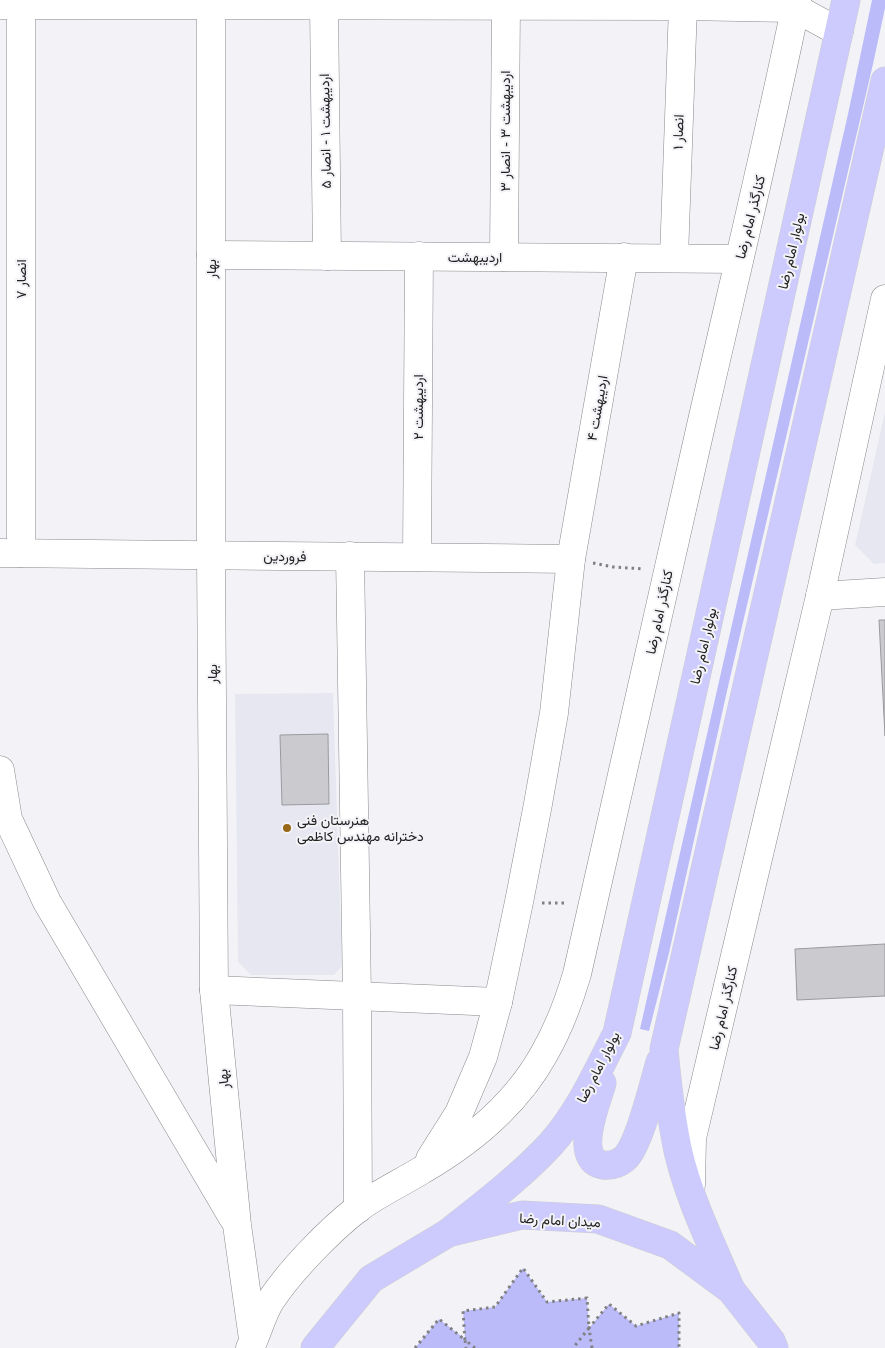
<svg xmlns="http://www.w3.org/2000/svg" width="885" height="1348" viewBox="0 0 885 1348" font-family="'Varela Round',Vazirmatn,sans-serif">
  <style>
    .built { fill: #e7e7f2 }
    .green { fill: #bbbbfa }
    .building { fill: #cbcbcf; stroke: #9a9a9e }
    .lines { fill: none; stroke-linecap: round; stroke-linejoin: round }
    .minor-casing { stroke: #89898c; stroke-width: 29 }
    .major-casing { stroke: #cececf; stroke-width: 29 }
    .path { stroke: #808083; stroke-width: 3; stroke-dasharray: 2.5 4; stroke-linecap: butt }
    .minor { stroke: #fff; stroke-width: 28 }
    .major { stroke: #cdcbfe; stroke-width: 28 }
    .poi-dot { fill: #986819; stroke: #f3f3f7; stroke-width: 2 }
    .labels { text-anchor: middle; stroke-width: 4; stroke-linejoin: round; paint-order: stroke }
    .street-label { font-size: 14px; fill: #222223; stroke: #f3f3f7 }
    .poi-label { font-size: 14px; fill: #222223; stroke: #f3f3f7; text-anchor: start }
  </style>
  <rect width="100%" height="100%" fill="#f3f3f7"/>
  <g class="built">
    <polygon points="885,412 885,563 874,564 855,545"/>
    <polygon points="333,693 342,966 334,975 251,975 238,962 235,694"/>
  </g>
  <g class="green">
    <polygon points="872,0 885,0 885,8 873,64 727,691 669,953 649,1031 640,1029 848,114"/>
    <polygon points="523,1268 547,1302 587,1298 589,1328 609,1304 636,1326 679,1313 679,1348 415,1348 439,1319 465,1339 463,1311 495,1307"/>
  </g>
  <g class="building">
    <polygon points="879,620 885,620 885,736"/>
    <polygon points="328,734 329,804 282,805 280,735"/>
    <polygon points="885,944 885,996 797,1000 795,949"/>
  </g>
  <g class="lines">
    <g class="minor-casing">
      <g id="minor">
        <polyline points="211,0 211,555 214,990 237,1225 253,1339"/>
        <polyline points="0,5 683,6 795,8 839,32"/>
        <polyline points="21,5 21,553"/>
        <polyline points="324,5 327,256"/>
        <polyline points="211,255 739,259"/>
        <polyline points="504,257 506,5"/>
        <polyline points="674,257 683,6"/>
        <polyline points="0,553 571,559"/>
        <polyline points="350,556 357,995 358,1209"/>
        <polyline points="417,557 419,256"/>
        <polyline points="820,596 885,592"/>
        <polyline points="0,770 8,819 47,902 233,1218"/>
        <polyline points="214,990 498,1002"/>
        <polyline points="430,1159 459,1113 483,1057 498,1002 519,902 538,804 554,713 571,559 624,257"/>
        <polyline points="691,1185 692,1138 820,596 885,299"/>
        <path d="M250,1348c8,-16 12,-34 21,-48 20,-30 58,-69 86,-91 20,-15 44,-26 65,-39 48,-28 95,-67 122,-116 15,-26 25,-53 33,-80 43,-185 83,-369 125,-553 32,-140 66,-280 95,-421"/>
      </g>
    </g>
    <g class="major-casing">
      <g id="major">
        <path d="M602,1083c-5,19 -30,76 1,82 9,1 18,-2 24,-9 14,-17 26,-71 33,-94"/>
        <path d="M448,1233c35,-28 71,-55 102,-88 29,-32 47,-73 67,-112l229,-1033"/>
        <path d="M731,1290c-19,-45 -42,-91 -53,-139 -7,-34 -11,-68 -14,-102l221,-968"/>
        <polyline points="315,1348 371,1279 448,1233 522,1215 598,1219 670,1245 731,1290 771,1341 774,1348"/>
      </g>
    </g>
    <g class="path">
      <polyline points="593,563 613,567 644,569"/>
      <polyline points="542,903 568,903"/>
      <polyline points="415,1348 439,1319 465,1340 466,1348"/>
      <polyline points="475,1348 465,1340 463,1311 495,1307 523,1268 547,1302 587,1298 589,1328 573,1348"/>
      <polyline points="592,1348 589,1328 609,1304 636,1326 679,1313 679,1348"/>
    </g>
    <use href="#minor" class="minor"/>
    <use href="#major" class="major"/>
  </g>
  <circle class="poi-dot" cx="287" cy="828" r="5"/>
  <g class="labels">
    <g class="street-label">
      <text transform="translate(325 131) rotate(-91)" y="5">اردیبهشت ۱ - انصار ۵</text>
      <text transform="translate(505 131) rotate(-90)" y="5">اردیبهشت ۳ - انصار ۳</text>
      <text transform="translate(678 132) rotate(-88)" y="5">انصار ۱</text>
      <text transform="translate(750 217) rotate(-76)" y="5">کنارگذر امام رضا</text>
      <text transform="translate(791 251) rotate(-77)" y="5">بولوار امام رضا</text>
      <text x="475" y="262">اردیبهشت</text>
      <text transform="translate(211 269) rotate(-90)" y="5">بهار</text>
      <text transform="translate(21 279) rotate(-90)" y="5">انصار ۷</text>
      <text transform="translate(418 407) rotate(-90)" y="5">اردیبهشت ۲</text>
      <text transform="translate(597 408) rotate(-80)" y="5">اردیبهشت ۴</text>
      <text transform="translate(285 556) rotate(1)" y="5">فروردین</text>
      <text transform="translate(659 612) rotate(-78)" y="5">کنارگذر امام رضا</text>
      <text transform="translate(703 646) rotate(-77)" y="5">بولوار امام رضا</text>
      <text transform="translate(212 674) rotate(-90)" y="5">بهار</text>
      <text transform="translate(723 1008) rotate(-77)" y="5">کنارگذر امام رضا</text>
      <text transform="translate(598 1067) rotate(-63)" y="5">بولوار امام رضا</text>
      <text transform="translate(223 1079) rotate(-96)" y="5">بهار</text>
      <text transform="translate(560 1220) rotate(3)" y="5">میدان امام رضا</text>
    </g>
    <g class="poi-label">
      <text x="297" y="825">هنرستان فنی<tspan x="297" dy="16">دخترانه مهندس کاظمی</tspan></text>
    </g>
  </g>
</svg>
